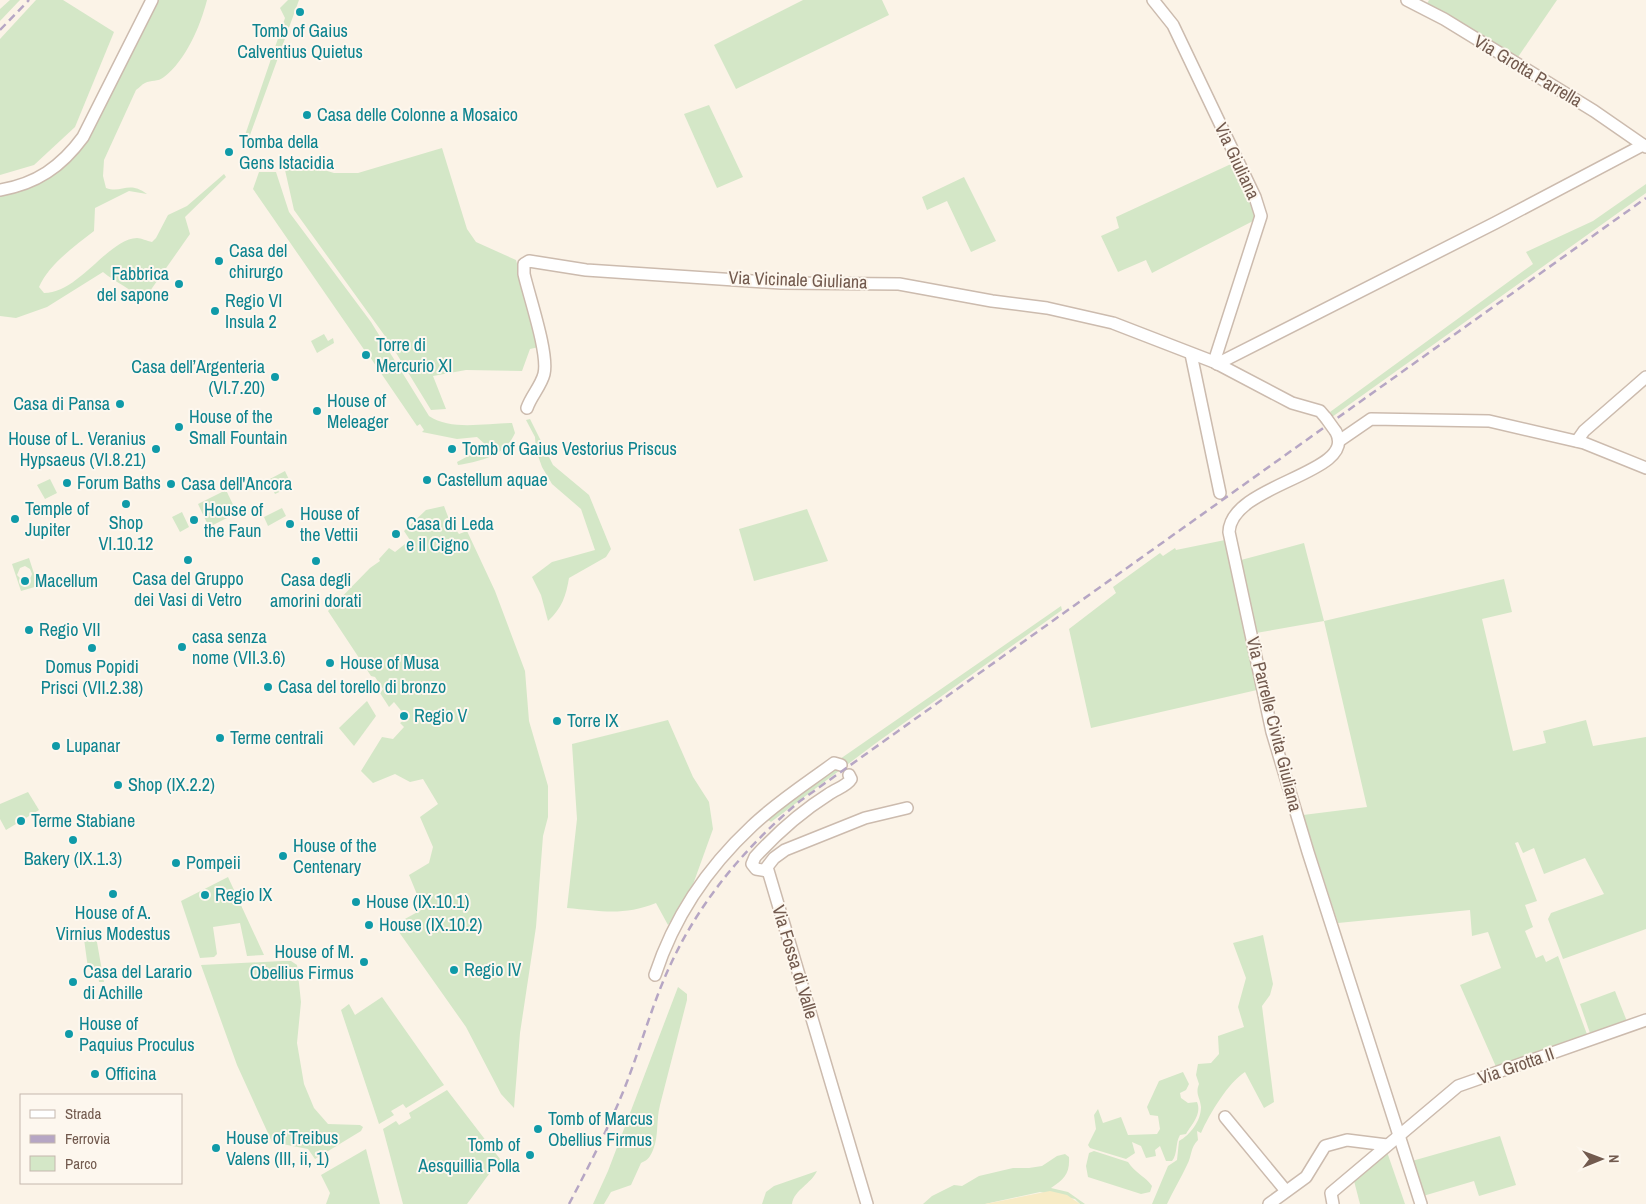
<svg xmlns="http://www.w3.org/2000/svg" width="1646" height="1204" viewBox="0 0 1646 1204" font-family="'Archivo Narrow',sans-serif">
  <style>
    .green { fill: #d4e7c7; fill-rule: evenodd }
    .sand { fill: #f7ebc5 }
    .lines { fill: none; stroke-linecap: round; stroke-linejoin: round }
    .minor-casing { stroke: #ccbbae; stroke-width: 14 }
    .minor { stroke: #fff; stroke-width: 11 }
    .rail { stroke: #b6a6c4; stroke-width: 2.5; stroke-dasharray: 8 5; stroke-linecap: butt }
    .minor-bridge-casing { stroke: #ccbbae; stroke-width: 14; stroke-linecap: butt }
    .minor-bridge { stroke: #fff; stroke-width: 11 }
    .culture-dot { fill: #0f9aa8; stroke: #fdf7ee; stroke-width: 2 }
    .labels { text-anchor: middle; stroke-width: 4; stroke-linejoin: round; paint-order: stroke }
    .culture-label { font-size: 18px; fill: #0d838f; stroke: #fdf7ee; text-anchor: start }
    .street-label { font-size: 18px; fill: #725a4e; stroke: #fdf7ee }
  </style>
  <rect width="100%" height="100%" fill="#fbf3e7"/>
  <g class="green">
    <polygon points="10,0 20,0 0,21 0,9"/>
    <polygon points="36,0 63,0 114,32 75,127 34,165 0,175 0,39"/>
    <path d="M155,0h52c-7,27 -21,60 -43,77 -6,5 -13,3 -19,6 -3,1 -6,5 -9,7l-32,70 -1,16 3,12c16,6 22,-8 41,6l-18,-3 -34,17 -1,23c-19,15 -45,33 -55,56l5,6c35,0 64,-54 93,-55 4,0 10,3 15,4l4,-4 12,-23 19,-9 37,-32 2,3 -41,40 5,17 -47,67c-11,-12 -28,-19 -40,-29l-56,35 -31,11 -16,-2v-123l61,-26z"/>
    <polygon points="288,0 299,0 246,146 242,144 285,18 280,8"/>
    <polygon points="803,0 882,0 889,15 736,89 714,45"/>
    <polygon points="1429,0 1557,0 1516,60 1425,7"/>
    <polygon points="709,105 743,177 717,188 684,114"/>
    <polygon points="442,148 467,229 476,242 516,260 539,347 530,349 522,371 466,370 433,376 446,409 431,410 390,343 294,210 285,170 294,161 334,173 358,173"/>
    <path d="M1231,164c8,16 25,34 24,56l-103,53 -6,-13 -28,12 -17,-36 18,-8 -3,-11z"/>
    <path d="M259,172h17l13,40 82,110 58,94c22,15 57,7 83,7l3,10c-10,23 -34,28 -57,32l-1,-3 30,-16 -10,-9 -20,2 -35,-7 2,-2 -4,-6 -3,2 -47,-69 2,-2 -4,-6 -3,2 -112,-162z"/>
    <polygon points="964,177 996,241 971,252 947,201 927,210 922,197"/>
    <polygon points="1646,184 1646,193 1332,417 1330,412 1533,264 1526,252 1593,221"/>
    <polygon points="324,334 328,341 333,338 334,343 317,353 311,341"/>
    <path d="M530,419l23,46 36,30 22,54 -5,8 -37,21c-3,18 -7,30 -21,43l-7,-26 -9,-18 20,-15 43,-12 -14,-41 -29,-25 -10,-17 -6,-17 -1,-13 -9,-17z"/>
    <polygon points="285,471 292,486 275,494 268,480"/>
    <polygon points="50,479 57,493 45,499 37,485"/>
    <polygon points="226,490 237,513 209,527 198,504"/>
    <polygon points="444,506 450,522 459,534 467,531 495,591 525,671 529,721 548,786 548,817 543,836 536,927 520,1033 514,1108 501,1094 466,1027 394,925 423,909 409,875 429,863 433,847 420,817 438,804 423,779 410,782 395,774 373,783 361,771 382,737 393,739 404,727 400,723 407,718 394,702 389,707 380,693 383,689 375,677 371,676 328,611 370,568 380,561 379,559 389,548 395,552 410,540 404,531 426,510"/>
    <polygon points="282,508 286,516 268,526 264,517"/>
    <polygon points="807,509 828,561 754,581 739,529"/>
    <polygon points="182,512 189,527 180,532 172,517"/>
    <polygon points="1225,540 1257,690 1091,728 1069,629 1116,593 1113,587 1160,553 1163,556 1175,548 1176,550"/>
    <polygon points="1304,543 1324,621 1504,579 1512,612 1482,619 1513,751 1546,743 1543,731 1586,720 1593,746 1646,737 1646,929 1563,959 1548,919 1551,913 1604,894 1585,858 1544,874 1534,848 1523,853 1518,842 1515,843 1537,901 1525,905 1533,927 1525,931 1536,958 1543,955 1546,962 1558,956 1588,1037 1497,1069 1460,985 1501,968 1488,932 1472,936 1470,910 1338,923 1303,815 1367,807 1324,621 1256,633 1241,560"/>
    <path d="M29,558l9,28 -17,5 -9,-27zM25,566l5,3 2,5 -2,5 -6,3 -7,-7 3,-7z"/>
    <polygon points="1061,606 1062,610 876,743 771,822 767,819 823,774 843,763 840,759"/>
    <polygon points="367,701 376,716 354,746 339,728"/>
    <path d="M668,720l25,57 16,25 4,27 -22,61 -23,35 -12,-22c-32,13 -55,8 -89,5l10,-89 -5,-75z"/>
    <polygon points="28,792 39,810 6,830 0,819 0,804"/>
    <polygon points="228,877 264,955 247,956 240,923 213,927 217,954 214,957 200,958 181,901"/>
    <polygon points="95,931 104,982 99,982 98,972 94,972 93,967 88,968 83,932"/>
    <path d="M1263,935l10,49 -3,11 -8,11 12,96 -10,6 -19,-36c-17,11 -35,41 -44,61l-4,-2 1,9c-8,8 -6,16 -11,25 -6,13 -14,26 -20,39h-15l16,-38 9,-6 2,-19c11,-6 22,-20 22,-34 -1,-10 -6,-13 -2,-23l-3,-9 2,-11 13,-1 8,-9 -1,-18 26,-9 -6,-20 8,-29 -13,-35z"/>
    <polygon points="282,961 291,961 297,965 301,1002 297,1043 304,1084 314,1108 328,1124 360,1125 363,1127 361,1131 315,1159 308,1149 272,1142 237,1065 201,965"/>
    <path d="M678,987l9,7v6c-9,35 -18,70 -27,105 -4,15 -1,30 -7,45 -3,7 -5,10 -12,13l-10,22 -20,7 -7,12h-11l15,-33z"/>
    <polygon points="1615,991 1628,1024 1591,1036 1580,1004"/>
    <polygon points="382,997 444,1085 406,1108 403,1104 391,1111 394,1115 379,1124 341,1010 349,1004 355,1015"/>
    <path d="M1183,1072l6,12 -3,6 -6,3 1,5 7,5 9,-1c5,12 -5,22 -11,32l-6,1c-5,8 -2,19 -8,26h-6l-6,-15 -5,4 1,6 -10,2 -5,-12 -9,-4 3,11 -9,6 -36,-11 -2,-3 8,-16 -2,-14 4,-6 5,14 18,-6 7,18 29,-1 3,-5 -2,-13 -8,-1 -3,-8 12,-26z"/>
    <polygon points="447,1090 500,1159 467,1204 403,1204 383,1129 396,1121 399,1125 411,1118 409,1113"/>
    <polygon points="1500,1136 1516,1185 1479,1196 1474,1181 1423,1196 1412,1161"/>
    <polygon points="366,1149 380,1204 326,1204 330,1193 321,1175"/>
    <polygon points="1386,1149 1405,1204 1360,1204 1353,1177"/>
    <path d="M1094,1151l34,11c7,11 17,14 24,24l-2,6 -9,2 -53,-17 -2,-11 3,-13z"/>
    <path d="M1065,1154l4,3c1,17 -5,22 -18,31l17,4 17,12h-5l-5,-5 -35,-7 -55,12h-62l9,-8 22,-11 8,1 17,-10 34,-8h16l13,-2 15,-10z"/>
    <path d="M817,1171c-6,13 -23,19 -25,33h-30l4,-12 8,-6z"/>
  </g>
  <polygon class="sand" points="1050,1191 1067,1195 1080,1204 985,1204"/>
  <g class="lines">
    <g class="minor-casing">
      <g id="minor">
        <polyline points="1153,0 1173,25 1255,197 1261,216 1214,362"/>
        <polyline points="1407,0 1444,19 1594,111 1646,147"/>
        <path d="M0,190c36,-6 61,-23 83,-53l69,-137"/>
        <polyline points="1191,354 1220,493"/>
        <polyline points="1217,364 1495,223 1643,145"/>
        <path d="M527,408c4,-12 14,-22 17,-34 5,-20 -15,-78 -20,-100v-10l5,-3 57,9 195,13 118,1 93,17 55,7 66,15 101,39 78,41 28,8 6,7"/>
        <path d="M1336,432c22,42 -105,51 -107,100l43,200 36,120 113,352"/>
        <polyline points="1339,441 1371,419 1489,421 1584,443 1646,468"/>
        <polyline points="1577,441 1584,431 1646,377"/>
        <path d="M767,871l-11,-2 -4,-5 3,-7c22,-24 47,-46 74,-63 7,-5 18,-8 22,-15l-2,-4"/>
        <path d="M655,975c19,-58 52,-107 97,-149 25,-24 55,-43 82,-63l7,2"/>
        <polyline points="1225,1117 1286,1191"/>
        <polyline points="867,1204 767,867 774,858 785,850 865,818 907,808"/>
        <polyline points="1269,1204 1306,1177 1325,1146 1347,1140 1387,1145"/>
        <polyline points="1333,1204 1331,1193 1458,1086 1646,1020"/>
      </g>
    </g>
    <use href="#minor" class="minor"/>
    <g class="rail">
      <polyline points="0,30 29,0"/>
      <path d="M569,1204c20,-38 40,-77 56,-117 15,-38 26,-79 43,-117 30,-67 76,-122 132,-169l846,-603"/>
    </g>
    <g class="minor-bridge-casing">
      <polyline id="minor-bridge" points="1326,418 1336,432"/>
    </g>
    <use href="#minor-bridge" class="minor-bridge"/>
  </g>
  <g class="culture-dot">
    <circle cx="300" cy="12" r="5"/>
    <circle cx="307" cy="115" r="5"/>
    <circle cx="229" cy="152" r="5"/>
    <circle cx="219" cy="261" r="5"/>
    <circle cx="179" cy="284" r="5"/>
    <circle cx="215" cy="311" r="5"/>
    <circle cx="366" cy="355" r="5"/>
    <circle cx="275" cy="377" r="5"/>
    <circle cx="120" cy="404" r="5"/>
    <circle cx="317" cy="411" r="5"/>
    <circle cx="179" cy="427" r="5"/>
    <circle cx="156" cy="449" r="5"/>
    <circle cx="452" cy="449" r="5"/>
    <circle cx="427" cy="480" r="5"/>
    <circle cx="67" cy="483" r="5"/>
    <circle cx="171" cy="484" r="5"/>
    <circle cx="126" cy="504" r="5"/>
    <circle cx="15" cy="519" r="5"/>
    <circle cx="194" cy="520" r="5"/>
    <circle cx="290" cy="524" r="5"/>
    <circle cx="396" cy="534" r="5"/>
    <circle cx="188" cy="560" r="5"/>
    <circle cx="316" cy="561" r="5"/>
    <circle cx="25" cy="581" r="5"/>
    <circle cx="29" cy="630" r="5"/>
    <circle cx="182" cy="647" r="5"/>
    <circle cx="92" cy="648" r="5"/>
    <circle cx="330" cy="663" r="5"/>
    <circle cx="268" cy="687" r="5"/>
    <circle cx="404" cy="716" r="5"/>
    <circle cx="557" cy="721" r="5"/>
    <circle cx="220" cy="738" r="5"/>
    <circle cx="56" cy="746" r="5"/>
    <circle cx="118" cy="785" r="5"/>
    <circle cx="21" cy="821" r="5"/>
    <circle cx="73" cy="840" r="5"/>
    <circle cx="283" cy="856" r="5"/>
    <circle cx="176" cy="863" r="5"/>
    <circle cx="113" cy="894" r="5"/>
    <circle cx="205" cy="895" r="5"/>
    <circle cx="356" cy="902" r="5"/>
    <circle cx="369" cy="925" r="5"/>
    <circle cx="364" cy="962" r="5"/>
    <circle cx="454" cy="970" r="5"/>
    <circle cx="73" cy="982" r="5"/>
    <circle cx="69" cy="1034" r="5"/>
    <circle cx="95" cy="1074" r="5"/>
    <circle cx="538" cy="1129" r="5"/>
    <circle cx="216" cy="1148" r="5"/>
    <circle cx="530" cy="1155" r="5"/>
  </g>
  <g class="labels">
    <g class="culture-label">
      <text x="300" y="37" text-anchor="middle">Tomb of Gaius<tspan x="300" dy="21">Calventius Quietus</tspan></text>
      <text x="317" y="121">Casa delle Colonne a Mosaico</text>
      <text x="239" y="148">Tomba della<tspan x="239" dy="21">Gens Istacidia</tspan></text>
      <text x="229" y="257">Casa del<tspan x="229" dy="21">chirurgo</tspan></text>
      <text x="169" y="280" text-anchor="end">Fabbrica<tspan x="169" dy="21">del sapone</tspan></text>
      <text x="225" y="307">Regio VI<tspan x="225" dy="21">Insula 2</tspan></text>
      <text x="376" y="351">Torre di<tspan x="376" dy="21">Mercurio XI</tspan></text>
      <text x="265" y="373" text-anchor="end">Casa dell’Argenteria<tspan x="265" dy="21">(VI.7.20)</tspan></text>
      <text x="327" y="407">House of<tspan x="327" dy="21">Meleager</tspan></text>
      <text x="110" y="410" text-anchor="end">Casa di Pansa</text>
      <text x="189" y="423">House of the<tspan x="189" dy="21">Small Fountain</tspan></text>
      <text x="146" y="445" text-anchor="end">House of L. Veranius<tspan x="146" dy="21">Hypsaeus (VI.8.21)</tspan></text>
      <text x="462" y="455">Tomb of Gaius Vestorius Priscus</text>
      <text x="437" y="486">Castellum aquae</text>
      <text x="77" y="489">Forum Baths</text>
      <text x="181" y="490">Casa dell'Ancora</text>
      <text x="25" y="515">Temple of<tspan x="25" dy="21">Jupiter</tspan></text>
      <text x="204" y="516">House of<tspan x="204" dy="21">the Faun</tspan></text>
      <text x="300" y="520">House of<tspan x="300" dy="21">the Vettii</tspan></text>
      <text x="126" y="529" text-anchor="middle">Shop<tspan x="126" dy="21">VI.10.12</tspan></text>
      <text x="406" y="530">Casa di Leda<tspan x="406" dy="21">e il Cigno</tspan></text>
      <text x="188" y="585" text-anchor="middle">Casa del Gruppo<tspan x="188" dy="21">dei Vasi di Vetro</tspan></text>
      <text x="316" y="586" text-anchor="middle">Casa degli<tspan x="316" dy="21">amorini dorati</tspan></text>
      <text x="35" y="587">Macellum</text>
      <text x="39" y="636">Regio VII</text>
      <text x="192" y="643">casa senza<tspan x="192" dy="21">nome (VII.3.6)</tspan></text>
      <text x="340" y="669">House of Musa</text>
      <text x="92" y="673" text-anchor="middle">Domus Popidi<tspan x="92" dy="21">Prisci (VII.2.38)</tspan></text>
      <text x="278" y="693">Casa del torello di bronzo</text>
      <text x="414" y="722">Regio V</text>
      <text x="567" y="727">Torre IX</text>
      <text x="230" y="744">Terme centrali</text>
      <text x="66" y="752">Lupanar</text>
      <text x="128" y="791">Shop (IX.2.2)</text>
      <text x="31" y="827">Terme Stabiane</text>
      <text x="293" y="852">House of the<tspan x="293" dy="21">Centenary</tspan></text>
      <text x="73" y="865" text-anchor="middle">Bakery (IX.1.3)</text>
      <text x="186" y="869">Pompeii</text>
      <text x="215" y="901">Regio IX</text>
      <text x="366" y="908">House (IX.10.1)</text>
      <text x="113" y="919" text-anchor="middle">House of A.<tspan x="113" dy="21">Virnius Modestus</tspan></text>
      <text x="379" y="931">House (IX.10.2)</text>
      <text x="354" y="958" text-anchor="end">House of M.<tspan x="354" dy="21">Obellius Firmus</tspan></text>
      <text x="464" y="976">Regio IV</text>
      <text x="83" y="978">Casa del Larario<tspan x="83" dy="21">di Achille</tspan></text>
      <text x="79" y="1030">House of<tspan x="79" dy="21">Paquius Proculus</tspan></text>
      <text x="105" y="1080">Officina</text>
      <text x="548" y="1125">Tomb of Marcus<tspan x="548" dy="21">Obellius Firmus</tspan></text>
      <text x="226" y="1144">House of Treibus<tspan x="226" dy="21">Valens (III, ii, 1)</tspan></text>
      <text x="520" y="1151" text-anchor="end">Tomb of<tspan x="520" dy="21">Aesquillia Polla</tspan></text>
    </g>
    <g class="street-label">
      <text transform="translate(1528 71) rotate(31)" y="6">Via Grotta Parrella</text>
      <text transform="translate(1237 161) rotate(65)" y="6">Via Giuliana</text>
      <text transform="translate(798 280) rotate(2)" y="6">Via Vicinale Giuliana</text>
      <text transform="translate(1274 724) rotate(76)" y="6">Via Parrelle Civita Giuliana</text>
      <text transform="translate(795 962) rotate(73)" y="6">Via Fossa di Valle</text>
      <text transform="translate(1516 1066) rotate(-19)" y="6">Via Grotta II</text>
    </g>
  </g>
  <rect x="20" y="1094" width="162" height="90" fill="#fdf7ee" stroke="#c5b8ae"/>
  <rect x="30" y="1110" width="25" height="8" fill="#ffffff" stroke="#c5b8ae"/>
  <text x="65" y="1119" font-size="15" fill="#725a4e">Strada</text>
  <rect x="30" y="1135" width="25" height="8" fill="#b6a6c4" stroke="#c5b8ae"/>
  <text x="65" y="1144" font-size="15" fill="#725a4e">Ferrovia</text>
  <rect x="30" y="1156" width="25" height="15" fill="#d4e7c7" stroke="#c5b8ae"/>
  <text x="65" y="1169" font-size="15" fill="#725a4e">Parco</text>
  <g transform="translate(1601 1159) rotate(89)" stroke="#fdf7ee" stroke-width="4" paint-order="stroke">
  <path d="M0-4L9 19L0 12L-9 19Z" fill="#725a4e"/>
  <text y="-8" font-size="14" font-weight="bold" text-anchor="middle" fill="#725a4e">N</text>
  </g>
</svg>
